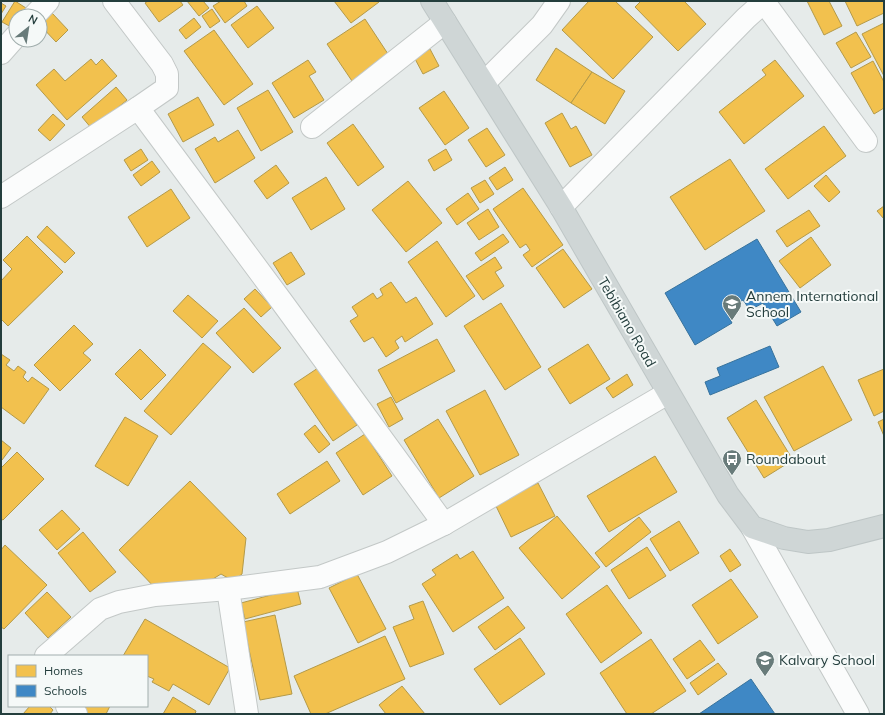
<svg xmlns="http://www.w3.org/2000/svg" width="885" height="715" viewBox="0 0 885 715" font-family="Mulish,sans-serif">
  <style>
    .homes { fill: #f2c14e; stroke: #b49a49 }
    .schools { fill: #3f88c5; stroke: #37729c }
    .lines { fill: none; stroke-linecap: round; stroke-linejoin: round }
    .minor-casing { stroke: #c3c8c7; stroke-width: 24 }
    .major-casing { stroke: #bec6c6; stroke-width: 24 }
    .minor { stroke: #fbfcfc; stroke-width: 22 }
    .major { stroke: #cfd6d6; stroke-width: 22 }
    .labels { text-anchor: middle; stroke-width: 4; stroke-linejoin: round; paint-order: stroke }
    .poi-label { font-size: 14px; fill: #243e3d; stroke: #f5f9f8; text-anchor: start }
    .street-label { font-size: 14px; fill: #243e3d; stroke: #f5f9f8 }
  </style>
  <rect width="100%" height="100%" fill="#e6ebea"/>
  <g class="homes">
    <polygon points="15,1 26,8 21,16 16,16 16,24 13,28 2,22"/>
    <polygon points="148,1 180,1 183,5 159,22 145,3"/>
    <polygon points="187,1 203,1 209,8 199,16"/>
    <polygon points="221,1 244,1 247,6 225,23 213,6"/>
    <polygon points="334,1 379,1 379,2 351,23"/>
    <polygon points="589,1 615,1 653,37 613,79 562,30"/>
    <polygon points="641,1 684,1 706,24 678,51 635,7"/>
    <polygon points="807,1 829,1 842,26 824,35"/>
    <polygon points="845,1 884,1 884,13 857,26"/>
    <polygon points="1,3 6,6 1,14"/>
    <polygon points="257,6 274,28 248,48 231,25"/>
    <polygon points="212,9 220,21 210,28 202,16"/>
    <polygon points="52,13 68,30 56,42 40,25"/>
    <polygon points="194,18 201,27 186,39 179,30"/>
    <polygon points="365,19 390,57 352,81 327,44"/>
    <polygon points="884,23 884,76 862,34"/>
    <polygon points="214,30 253,84 224,105 184,51"/>
    <polygon points="856,32 871,57 851,68 836,43"/>
    <polygon points="556,48 592,72 571,103 536,80"/>
    <polygon points="430,49 439,66 423,74 414,57"/>
    <polygon points="91,59 96,65 102,59 117,76 67,120 36,85 54,69 65,81"/>
    <polygon points="308,60 316,72 309,76 324,100 294,118 272,83"/>
    <polygon points="775,60 804,96 744,144 719,112 766,75 762,70"/>
    <polygon points="873,61 884,82 884,108 874,114 851,73"/>
    <polygon points="592,72 625,91 605,124 571,103"/>
    <polygon points="116,87 127,100 92,129 82,117"/>
    <polygon points="268,90 293,132 261,151 237,108"/>
    <polygon points="444,91 469,128 445,145 419,108"/>
    <polygon points="198,97 214,125 183,142 168,114"/>
    <polygon points="562,113 571,129 576,126 592,155 570,167 545,123"/>
    <polygon points="53,114 65,125 50,141 38,130"/>
    <polygon points="353,124 384,167 358,186 327,143"/>
    <polygon points="824,126 846,156 788,199 765,169"/>
    <polygon points="487,128 505,155 486,167 468,140"/>
    <polygon points="238,130 255,158 215,183 195,149 215,137 218,142"/>
    <polygon points="141,149 148,160 131,171 124,160"/>
    <polygon points="446,149 452,160 434,171 428,160"/>
    <polygon points="730,159 765,211 705,250 670,197"/>
    <polygon points="152,161 160,172 141,186 133,175"/>
    <polygon points="276,165 289,183 267,199 254,181"/>
    <polygon points="505,167 513,180 497,190 489,178"/>
    <polygon points="826,175 840,192 829,202 814,186"/>
    <polygon points="326,177 345,209 311,230 292,198"/>
    <polygon points="485,180 494,194 480,203 471,188"/>
    <polygon points="408,181 442,223 406,252 372,210"/>
    <polygon points="523,188 563,245 532,267 523,255 530,250 526,244 520,248 493,209"/>
    <polygon points="171,189 190,218 147,247 128,217"/>
    <polygon points="468,193 479,209 457,225 446,209"/>
    <polygon points="884,206 884,219 877,211"/>
    <polygon points="488,209 499,227 479,240 467,223"/>
    <polygon points="809,210 820,226 787,247 776,231"/>
    <polygon points="47,226 75,253 65,263 37,237"/>
    <polygon points="503,234 509,242 481,261 475,253"/>
    <polygon points="27,236 63,272 8,326 1,319 1,281 12,269 3,260"/>
    <polygon points="811,237 831,265 800,288 779,261"/>
    <polygon points="437,241 475,296 446,317 408,262"/>
    <polygon points="563,249 592,289 564,308 536,268"/>
    <polygon points="291,252 305,274 287,285 273,263"/>
    <polygon points="495,257 502,268 495,272 504,286 483,300 466,276"/>
    <polygon points="391,282 406,303 416,297 433,324 405,342 402,336 395,341 399,348 386,357 373,337 364,342 350,321 358,316 352,307 373,293 377,299 383,295 380,289"/>
    <polygon points="255,289 272,307 261,317 244,299"/>
    <polygon points="188,295 218,321 202,338 173,311"/>
    <polygon points="501,303 541,367 505,390 464,326"/>
    <polygon points="244,308 281,348 253,373 216,333"/>
    <polygon points="74,325 93,344 83,353 91,360 60,391 34,365"/>
    <polygon points="437,339 455,371 396,403 378,370"/>
    <polygon points="203,343 231,367 171,435 144,411"/>
    <polygon points="588,344 610,379 570,404 548,369"/>
    <polygon points="140,349 166,375 141,400 115,374"/>
    <polygon points="1,354 10,360 6,365 14,371 18,366 26,372 23,377 28,382 32,377 49,389 24,424 1,407"/>
    <polygon points="823,366 852,420 794,451 764,397"/>
    <polygon points="318,368 357,425 333,441 294,384"/>
    <polygon points="884,369 884,411 874,416 858,380"/>
    <polygon points="627,374 633,385 613,398 606,388"/>
    <polygon points="485,390 519,455 480,475 446,411"/>
    <polygon points="391,397 403,419 389,427 377,404"/>
    <polygon points="756,400 793,460 764,478 727,418"/>
    <polygon points="125,417 158,436 128,486 95,466"/>
    <polygon points="438,419 474,476 439,498 404,440"/>
    <polygon points="884,419 884,436 878,422"/>
    <polygon points="315,425 330,444 319,453 304,434"/>
    <polygon points="365,434 392,476 363,495 336,453"/>
    <polygon points="1,440 11,448 2,460 1,459"/>
    <polygon points="17,452 44,479 3,520 1,519 1,468"/>
    <polygon points="655,456 677,492 609,532 587,496"/>
    <polygon points="327,461 340,481 290,514 277,494"/>
    <polygon points="190,481 246,538 242,574 233,581 221,574 208,582 157,590 119,550"/>
    <polygon points="538,483 555,516 511,537 495,504"/>
    <polygon points="62,510 80,529 57,550 39,530"/>
    <polygon points="557,516 600,567 562,599 519,548"/>
    <polygon points="639,517 651,532 606,567 595,553"/>
    <polygon points="679,521 699,553 670,571 650,539"/>
    <polygon points="83,532 116,572 90,592 58,553"/>
    <polygon points="5,545 47,585 4,629 1,627 1,550"/>
    <polygon points="647,547 666,576 629,599 611,570"/>
    <polygon points="730,549 741,565 730,572 720,556"/>
    <polygon points="473,551 504,598 453,632 422,584 436,575 432,570 457,554 460,559"/>
    <polygon points="357,574 386,629 358,643 329,588"/>
    <polygon points="731,579 758,617 718,644 692,605"/>
    <polygon points="607,585 642,633 601,663 566,614"/>
    <polygon points="297,588 301,604 245,619 241,603"/>
    <polygon points="47,592 71,617 48,638 25,613"/>
    <polygon points="423,601 444,654 410,667 393,627 414,619 409,606"/>
    <polygon points="508,606 525,628 495,650 478,627"/>
    <polygon points="275,615 292,694 260,700 243,622"/>
    <polygon points="145,619 230,668 209,705 173,684 169,691 152,682 154,679 147,676 147,656 123,656"/>
    <polygon points="385,636 405,679 325,714 311,714 294,676"/>
    <polygon points="520,638 545,674 500,705 474,669"/>
    <polygon points="651,639 686,691 651,714 627,714 600,673"/>
    <polygon points="700,640 715,660 687,679 673,659"/>
    <polygon points="718,663 727,674 698,695 690,683"/>
    <polygon points="402,686 425,714 386,714 379,705"/>
    <polygon points="173,697 196,711 195,714 163,714"/>
    <polygon points="30,706 49,706 53,710 50,714 23,714"/>
    <polygon points="82,706 110,706 106,714 78,714"/>
  </g>
  <g class="schools">
    <polygon points="757,239 801,312 777,326 763,303 750,310 743,300 725,310 732,323 695,345 665,293"/>
    <polygon points="770,346 779,367 710,395 705,382 720,376 717,368"/>
    <polygon points="751,679 775,714 699,714"/>
  </g>
  <g class="lines">
    <g class="minor-casing">
      <g id="minor">
        <polyline points="114,1 162,64 167,74 167,88 138,108"/>
        <polyline points="764,2 866,141"/>
        <polyline points="34,16 48,1"/>
        <polyline points="1,53 16,36"/>
        <polyline points="484,83 542,25 559,1"/>
        <polyline points="312,127 445,22"/>
        <polyline points="1,197 138,108 282,302 444,524"/>
        <polyline points="561,207 746,18 765,1"/>
        <polyline points="752,527 858,714"/>
        <polyline points="228,589 247,714"/>
        <polyline points="46,656 100,609 119,602 155,595 228,589 320,577 387,552 444,524 668,393"/>
        <polyline points="67,706 76,714"/>
      </g>
    </g>
    <g class="major-casing">
      <polyline id="major" points="432,1 561,207 728,495 752,527 784,538 808,542 829,540 884,526"/>
    </g>
    <use href="#minor" class="minor"/>
    <use href="#major" class="major"/>
  </g>
  <defs>
    <g id="school-pin" transform="scale(1)"><path d="M0 17L-7.5 6A9.5 9.5 0 1 1 7.5 6Z" fill="#687b7a" stroke="#f5f9f8"/><path d="M0-5L7-2L0 1L-7-2ZM-4 1L0 2.5L4 1V4Q0 6-4 4Z" fill="#fff"/></g>
    <g id="bus-pin" transform="scale(1)"><path d="M0 17L-7.5 6A9.5 9.5 0 1 1 7.5 6Z" fill="#687b7a" stroke="#f5f9f8"/><path d="M-5-6H5V4H4V6H2V4H-2V6H-4V4H-5ZM-3.5-4V0h7V-4ZM-3.5 1.2v1.5H-2V1.2ZM2 1.2v1.5H3.5V1.2Z" fill="#fff"/></g>
  </defs>
  <g fill-rule="evenodd">
    <use href="#school-pin" x="732" y="304"/>
    <use href="#bus-pin" x="732" y="459"/>
    <use href="#school-pin" x="765" y="660"/>
  </g>
  <g class="labels">
    <g class="poi-label">
      <text x="746" y="301">Annem International<tspan x="746" dy="16">School</tspan></text>
      <text x="746" y="464">Roundabout</text>
      <text x="779" y="665">Kalvary School</text>
    </g>
    <g class="street-label">
      <text transform="translate(627 322) rotate(60)" y="5">Tebibiano Road</text>
    </g>
  </g>
  <rect width="885" height="715" fill="none" stroke="#243e3d" stroke-width="4"/>
  <rect x="8" y="655" width="140" height="52" fill="#f5f9f8" stroke="#a1aead"/>
  <rect x="16" y="665" width="20" height="12" fill="#f2c14e" stroke="#a1aead"/>
  <text x="44" y="675" font-size="12" fill="#243e3d">Homes</text>
  <rect x="16" y="685" width="20" height="12" fill="#3f88c5" stroke="#a1aead"/>
  <text x="44" y="695" font-size="12" fill="#243e3d">Schools</text>
  <g transform="translate(28 28) rotate(30)"><circle r="19" fill="#f5f9f8" stroke="#a1aead"/>
  <path d="M0-3L7 15L0 10L-7 15Z" fill="#687b7a"/>
  <text y="-6" font-size="11" font-weight="bold" text-anchor="middle" fill="#243e3d">N</text>
  </g>
</svg>
